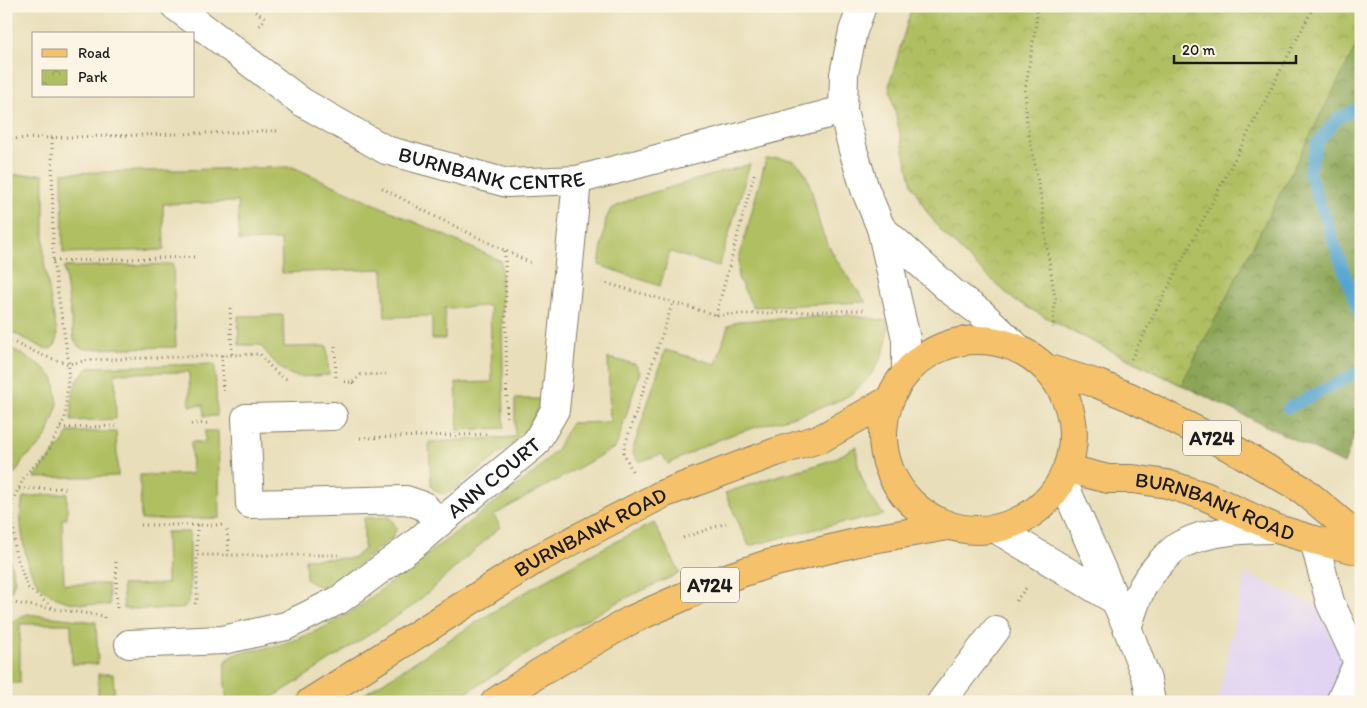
<svg xmlns="http://www.w3.org/2000/svg" width="1367" height="708" viewBox="0 0 1367 708" font-family="Itim,sans-serif">
  <style>
    .built { fill: #e1d4f3 }
    .grass { fill: #b0bf62; stroke: #666e3f }
    .forest { fill: url(#forest-crowns); stroke: #54613a }
    .park { fill: url(#park-crowns); stroke: #666e3f }
    .lines { fill: none; stroke-linecap: round; stroke-linejoin: round }
    .stream { stroke: #55a5cf; stroke-width: 12 }
    .minor-casing { stroke: #827d6a; stroke-width: 30 }
    .major-casing { stroke: #827d6a; stroke-width: 30 }
    .path { stroke: #827d6a; stroke-width: 3; stroke-dasharray: 1 4; stroke-linecap: butt }
    .minor { stroke: #fff; stroke-width: 28 }
    .major { stroke: #f5c16b; stroke-width: 28 }
    .labels { text-anchor: middle; stroke-width: 5; stroke-linejoin: round; paint-order: stroke }
    .shield { fill: #fcf5e5; stroke: #5f5d58; stroke-width: 1 }
    .shield-label { font-size: 20px; font-weight: bold; fill: #1c1c1c }
    .street-label { font-size: 21px; fill: #1c1c1c; stroke: #fcf5e5 }
  </style>
  <defs>
    <pattern id="forest-crowns" width="20" height="18" patternUnits="userSpaceOnUse" patternTransform="scale(1.25)"><rect width="20" height="18" fill="#8ca658"/><path d="M2 6a3 3 0 1 1 6 0M12 15a3 3 0 1 1 6 0" fill="none" stroke="#728648"/></pattern>
    <pattern id="park-crowns" width="20" height="18" patternUnits="userSpaceOnUse" patternTransform="scale(1.25)"><rect width="20" height="18" fill="#b0bf62"/><path d="M2 6a3 3 0 1 1 6 0M12 15a3 3 0 1 1 6 0" fill="none" stroke="#97a454"/></pattern>
  </defs>
  <rect width="100%" height="100%" fill="#fcf5e5"/>
  <filter id="ink" filterUnits="userSpaceOnUse"><feTurbulence type="fractalNoise" baseFrequency=".02" numOctaves="2"/><feDisplacementMap in="SourceGraphic" scale="10" xChannelSelector="R" yChannelSelector="G"/><feConvolveMatrix kernelMatrix="1 2 1 2 8 2 1 2 1" color-interpolation-filters="sRGB"/></filter>
  <filter id="wash" filterUnits="userSpaceOnUse"><feTurbulence type="fractalNoise" baseFrequency=".0096" numOctaves="4" result="noise"/><feDisplacementMap in="SourceGraphic" scale="20" xChannelSelector="R" yChannelSelector="G"/><feGaussianBlur stdDeviation="1.12" result="paint"/><feColorMatrix in="noise" values="0 0 0 0 0 0 0 0 0 0 0 0 0 0 0 0 0 1.4 0 .05"/><feComposite in="paint" operator="in"/></filter>
  <g filter="url(#wash)">
    <rect width="100%" height="100%" fill="#e8deb9"/>
    <polygon class="built" points="1246,574 1361,626 1361,702 1217,702"/>
    <g class="grass">
      <path d="M778,158c7,1 15,1 21,7 14,13 16,50 24,69 11,25 27,46 43,68l-113,5 -15,-29 1,-19 27,-100z"/>
      <polygon points="750,164 719,267 670,252 660,286 599,265 606,219 611,209 631,199"/>
      <polygon points="293,167 501,261 504,428 458,430 456,383 492,382 490,306 445,308 445,339 432,339 432,316 385,317 383,269 282,273 281,240 239,241 238,202 163,204 164,250 63,253 62,173"/>
      <polygon points="44,174 44,262 57,334 56,344 51,349 43,348 6,329 6,175"/>
      <polygon points="173,264 176,347 85,349 79,347 74,339 64,267"/>
      <path d="M283,315l1,32 43,-1 2,29c-10,0 -22,3 -33,1 -15,-2 -26,-20 -36,-31h-21l-1,-29z"/>
      <path d="M848,315l39,6c4,30 -16,61 -41,76 -6,4 -15,6 -21,9 -30,11 -61,18 -91,28 -23,8 -45,20 -66,30l-6,-10 -23,8 -7,-10 33,-102 51,14 12,-38 10,-5z"/>
      <polygon points="6,345 43,367 54,379 58,404 48,434 40,445 22,461 17,471 6,481"/>
      <path d="M608,358l27,6 5,8 -24,75 -122,68 6,12 -86,78 -117,77 -32,20h-38c-1,-9 -5,-36 0,-42 5,-8 30,-10 39,-12 35,-8 62,-21 91,-40l178,-136 22,-23 14,-26 39,-1z"/>
      <path d="M215,364l2,52h-13l-1,-11 -13,1 -1,-34 -74,1 1,46 -45,2c2,-22 -1,-42 20,-54z"/>
      <path d="M515,399h27l-10,23 -9,13 -72,57c-9,3 -13,1 -20,-5l-2,-45 86,-5z"/>
      <polygon points="205,431 218,431 220,518 141,520 140,475 192,474 191,442 205,442"/>
      <polygon points="68,432 116,432 118,476 34,478 64,441"/>
      <path d="M857,446c-2,26 11,49 27,69l-49,9 -86,22 -24,-53 48,-16 37,-10 24,-8z"/>
      <path d="M67,493v26h-5l2,65h44l2,21c-49,0 -77,-5 -86,-59 -3,-17 -5,-32 -1,-49z"/>
      <path d="M385,517l5,1 7,10 -5,10 -54,43c-11,8 -21,7 -32,-2l-1,-20 49,-1 10,-9v-31z"/>
      <path d="M654,523l26,50 -56,26 -75,41 -97,62h-100c98,-62 198,-131 302,-179z"/>
      <polygon points="6,532 10,561 15,580 11,592 6,592"/>
      <path d="M166,532h24v65c-2,7 -4,10 -11,12h-55l-2,-24 45,-1z"/>
      <polygon points="27,614 96,622 98,664 72,664 71,624 20,624 20,683 6,683 6,625"/>
      <polygon points="98,674 113,674 115,702 98,702"/>
    </g>
    <polygon class="forest" points="1361,6 1361,416 1344,464 1073,332"/>
    <polygon class="park" points="912,6 1361,6 1361,37 1181,385 1073,332 1014,300 969,259 941,231 927,212 912,185 889,86"/>
    <g class="lines">
      <g class="stream">
        <polyline points="1361,107 1338,118 1317,143 1309,172 1361,319"/>
        <polyline points="1288,408 1361,371"/>
      </g>
    </g>
  </g>
  <g filter="url(#ink)">
    <g class="lines">
      <g class="minor-casing">
        <g id="minor">
          <path id="s1" d="M175,6l127,96 84,48 121,33 70,-3 266,-70"/>
          <polyline points="862,6 853,31 844,74 843,110 853,150 865,189 881,228 906,339 906,371"/>
          <polyline points="881,228 951,291 981,313 1019,349"/>
          <path id="s2" d="M333,416l-87,2 4,86 156,-4 18,6 15,17 96,-79 20,-34 22,-230"/>
          <polyline points="1063,482 1127,627 1147,680 1151,702"/>
          <polyline points="996,529 1116,601"/>
          <polyline points="1314,540 1330,602 1358,662 1340,702"/>
          <path d="M1127,627c5,-12 8,-26 14,-37 6,-13 28,-40 41,-46 29,-14 63,-15 95,-15"/>
          <polyline points="129,644 223,640 286,626 339,600 416,543 439,523"/>
          <polyline points="941,702 996,630"/>
        </g>
      </g>
      <g class="major-casing">
        <g id="major">
          <circle cx="978" cy="435" r="95"/>
          <polyline points="1046,368 1098,384 1130,397 1237,451 1303,490 1361,539"/>
          <path id="s3" d="M1069,469l39,10h25l34,5 38,12 72,33 37,11 47,11"/>
          <path id="s4" d="M310,702l225,-142 128,-66 113,-42 46,-14 67,-38"/>
          <polyline points="495,702 539,673 631,620 723,579 768,564 867,540 948,526"/>
        </g>
      </g>
      <g class="path">
        <polyline points="247,6 265,18 259,26"/>
        <polyline points="1037,6 1036,24 1025,90 1027,124 1042,202 1046,242 1055,298 1053,328"/>
        <polyline points="52,138 53,261 69,364 65,418 47,453 25,475 12,502 15,551 27,587 54,609"/>
        <polyline points="6,139 276,131 280,133"/>
        <polyline points="382,188 438,218 533,264"/>
        <polyline points="505,251 507,421"/>
        <polyline points="53,261 196,257"/>
        <polyline points="602,282 716,315 863,310"/>
        <polyline points="230,308 232,354"/>
        <polyline points="716,315 755,171"/>
        <path d="M6,339l38,17 25,8 20,-4 171,-6c8,10 16,21 29,26"/>
        <polyline points="335,346 336,381"/>
        <polyline points="222,355 223,392"/>
        <polyline points="1131,359 1314,6"/>
        <polyline points="344,382 353,382 353,387"/>
        <polyline points="353,382 361,375 386,374"/>
        <polyline points="191,424 210,423"/>
        <polyline points="60,428 116,426"/>
        <polyline points="360,438 489,434"/>
        <polyline points="632,471 623,451 673,302"/>
        <polyline points="19,489 67,488"/>
        <polyline points="141,525 223,525"/>
        <polyline points="197,525 197,555"/>
        <polyline points="227,530 229,555"/>
        <polyline points="683,538 726,523"/>
        <polyline points="116,562 117,612"/>
        <polyline points="1016,601 1026,588"/>
        <polyline points="6,602 104,616 104,619"/>
        <polyline points="195,604 197,601 197,555 338,555"/>
      </g>
      <use href="#minor" class="minor"/>
      <use href="#major" class="major"/>
    </g>
  </g>
  <g class="labels">
    <g class="shield">
      <rect x="1183" y="420.5" width="58" height="35" rx="4"/>
      <rect x="681" y="567.5" width="58" height="35" rx="4"/>
    </g>
    <g class="shield-label">
      <text x="1212" y="445">A724</text>
      <text x="710" y="592">A724</text>
    </g>
    <g class="street-label">
      <text dy="7" stroke="none"><textPath href="#s1" startOffset="364">BURNBANK CENTRE</textPath></text>
      <text dy="7" stroke="none"><textPath href="#s2" startOffset="442">ANN COURT</textPath></text>
      <text dy="7" stroke="none"><textPath href="#s3" startOffset="152">BURNBANK ROAD</textPath></text>
      <text dy="7" stroke="none"><textPath href="#s4" startOffset="328">BURNBANK ROAD</textPath></text>
    </g>
  </g>
  <rect width="1367" height="708" fill="none" stroke="#fcf5e5" stroke-width="25"/>
  <rect x="32" y="32" width="162" height="65" fill="#fcf5e5" stroke="#a29e95"/>
  <rect x="42" y="49" width="25" height="8" fill="#f5c16b" stroke="#a29e95"/>
  <text x="78" y="58" font-size="15" fill="#1c1c1c">Road</text>
  <rect x="42" y="70" width="25" height="15" fill="url(#park-crowns)" stroke="#a29e95"/>
  <text x="78" y="82" font-size="15" fill="#1c1c1c">Park</text>
  <path d="M1174 55v8h122v-8" fill="none" stroke="#1c1c1c" stroke-width="2.5"/>
  <text x="1182" y="55" font-size="15" fill="#1c1c1c" stroke="#fcf5e5" stroke-width="4" paint-order="stroke">20 m</text>
</svg>
